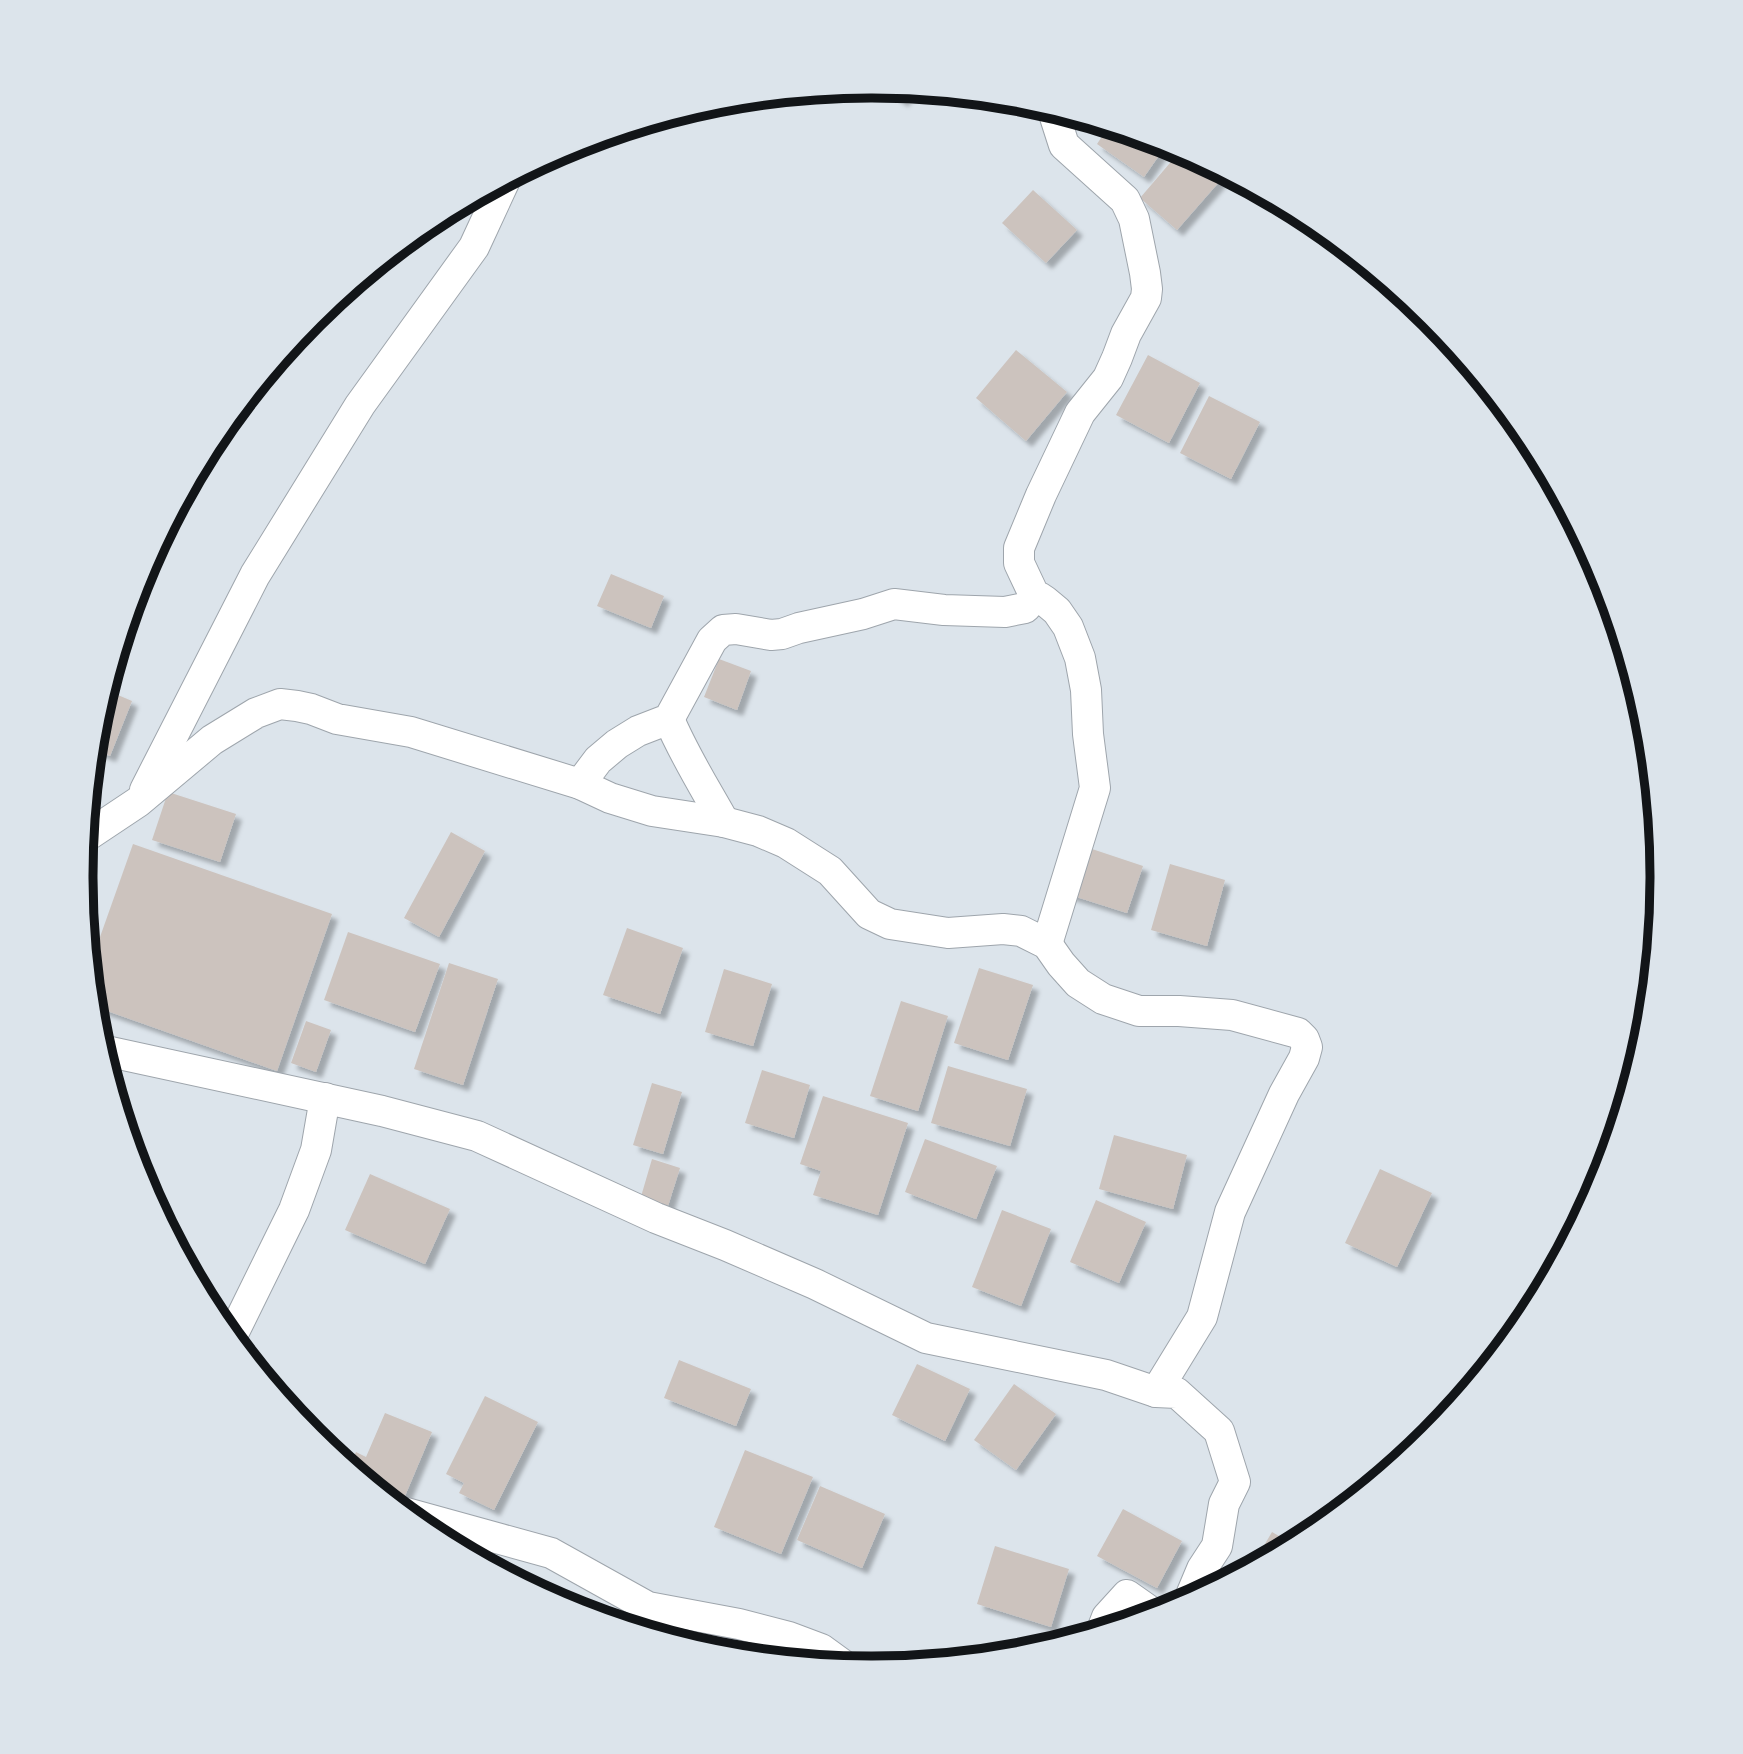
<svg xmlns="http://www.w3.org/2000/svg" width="1743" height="1754" viewBox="0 0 1743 1754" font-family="Jost,sans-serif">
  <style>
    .building { fill: #ccc3be; filter: url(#shadow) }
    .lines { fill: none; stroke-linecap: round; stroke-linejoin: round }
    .street-casing { stroke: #9ea5ac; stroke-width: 32 }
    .street { stroke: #fff; stroke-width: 30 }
    .rim { fill: none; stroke: #121518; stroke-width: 9 }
  </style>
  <defs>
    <filter id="shadow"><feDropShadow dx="6" dy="6" stdDeviation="2" flood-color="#0004"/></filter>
  </defs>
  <rect width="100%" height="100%" fill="#dce4eb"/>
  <g class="building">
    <polygon points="884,87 911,90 902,101"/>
    <polygon points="1109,126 1167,144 1144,177 1097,144"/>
    <polygon points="1181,150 1226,174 1177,230 1140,198"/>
    <polygon points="1033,190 1077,230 1046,263 1002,223"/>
    <polygon points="1016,350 1067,392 1026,441 976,398"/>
    <polygon points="1148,355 1200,383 1169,443 1116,415"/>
    <polygon points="1209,396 1260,422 1231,479 1180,453"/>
    <polygon points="611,574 664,596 651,628 597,606"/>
    <polygon points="719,659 751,671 737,710 704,697"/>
    <polygon points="106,690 132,701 110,756 93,749 96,722"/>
    <polygon points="168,792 236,814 220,862 152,840"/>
    <polygon points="451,832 485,851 439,937 404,918"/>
    <polygon points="133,844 332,914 277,1071 93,1006 89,968"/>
    <polygon points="1083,846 1143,866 1127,913 1067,894"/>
    <polygon points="1170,864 1225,880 1207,946 1151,930"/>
    <polygon points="627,928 683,948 660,1014 603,995"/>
    <polygon points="348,932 440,964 415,1032 324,1000"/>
    <polygon points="449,963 498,979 463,1085 414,1069"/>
    <polygon points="979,968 1033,985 1008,1060 954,1043"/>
    <polygon points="724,969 772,984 753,1046 705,1032"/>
    <polygon points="901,1001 948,1016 918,1111 870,1096"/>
    <polygon points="306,1021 331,1030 316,1072 291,1063"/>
    <polygon points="948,1066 1027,1089 1010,1146 931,1123"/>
    <polygon points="762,1070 810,1085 794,1138 745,1123"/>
    <polygon points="652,1083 682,1092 663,1154 633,1145"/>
    <polygon points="823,1096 908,1123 878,1215 813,1195 821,1171 800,1164"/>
    <polygon points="1114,1135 1187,1155 1173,1209 1099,1189"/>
    <polygon points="925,1139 997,1166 976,1219 905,1192"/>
    <polygon points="652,1159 680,1168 667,1209 640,1200"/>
    <polygon points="1380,1169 1432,1193 1397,1267 1345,1243"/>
    <polygon points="370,1174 450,1209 425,1264 345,1230"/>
    <polygon points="1096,1200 1146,1222 1119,1283 1070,1262"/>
    <polygon points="1002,1210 1051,1229 1021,1306 972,1287"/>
    <polygon points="679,1360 751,1389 736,1426 664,1398"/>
    <polygon points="917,1364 970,1389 945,1441 892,1415"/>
    <polygon points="1014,1384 1056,1414 1016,1470 974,1440"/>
    <polygon points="485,1396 538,1422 494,1510 459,1493 464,1483 446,1474"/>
    <polygon points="385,1413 432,1432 402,1503 384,1495 349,1467 356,1452 366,1457"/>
    <polygon points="745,1450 813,1477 781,1554 714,1527"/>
    <polygon points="820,1486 885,1514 862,1568 797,1540"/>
    <polygon points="1123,1509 1182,1541 1157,1588 1097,1556"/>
    <polygon points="1272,1532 1293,1544 1252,1566"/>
    <polygon points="995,1546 1069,1569 1051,1627 977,1604"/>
  </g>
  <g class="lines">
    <g class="street-casing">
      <g id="street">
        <path d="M669,719c15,36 36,69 55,103"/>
        <polyline points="580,784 598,760 617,744 638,731 669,719 712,640 723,630 736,629 771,635 782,634 799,628 863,614 894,604 944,610 1005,612 1025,608 1035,597"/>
        <polyline points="145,790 255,575 360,405 474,247 505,180"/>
        <polyline points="84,838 138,802 212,740 256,713 280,704 297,706 311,709 337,719 411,732 580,784 610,798 652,811 724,822 758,831 786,843 830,871 869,914 890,924 948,933 1003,929 1021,931 1047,944 1061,964 1078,983 1103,999 1139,1011 1179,1011 1232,1015 1298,1033 1304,1039 1307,1047 1304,1058 1284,1094 1230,1212 1202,1317 1156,1392"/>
        <polyline points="1047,944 1095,788 1088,734 1086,690 1080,658 1068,627 1057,611 1045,601 1039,597 1035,597 1019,563 1019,548 1041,495 1080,413 1108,378 1117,358 1126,334 1146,298 1147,289 1145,273 1134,219 1125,200 1064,145 1055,117 1057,111"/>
        <polyline points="101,1050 382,1111 477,1136 656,1218 725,1245 815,1284 926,1338 1106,1375 1156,1392 1177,1393 1219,1431 1235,1482 1224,1504 1217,1546 1202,1569 1189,1600"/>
        <polyline points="231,1338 294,1210 316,1150 325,1098"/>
        <polyline points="406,1513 551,1553 648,1607 739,1624 789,1637 821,1649 843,1665"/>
        <polyline points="1102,1630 1107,1617 1127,1595 1154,1614"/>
      </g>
    </g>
    <use href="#street" class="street"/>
  </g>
  <path d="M0 0H1743V1754H0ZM871 98H872A778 778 0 0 1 1650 876V878A778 778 0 0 1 872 1656H871A778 778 0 0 1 93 878V876A778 778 0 0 1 871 98Z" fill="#dce4eb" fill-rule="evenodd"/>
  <path class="rim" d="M871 98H872A778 778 0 0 1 1650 876V878A778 778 0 0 1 872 1656H871A778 778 0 0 1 93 878V876A778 778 0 0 1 871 98Z"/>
</svg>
